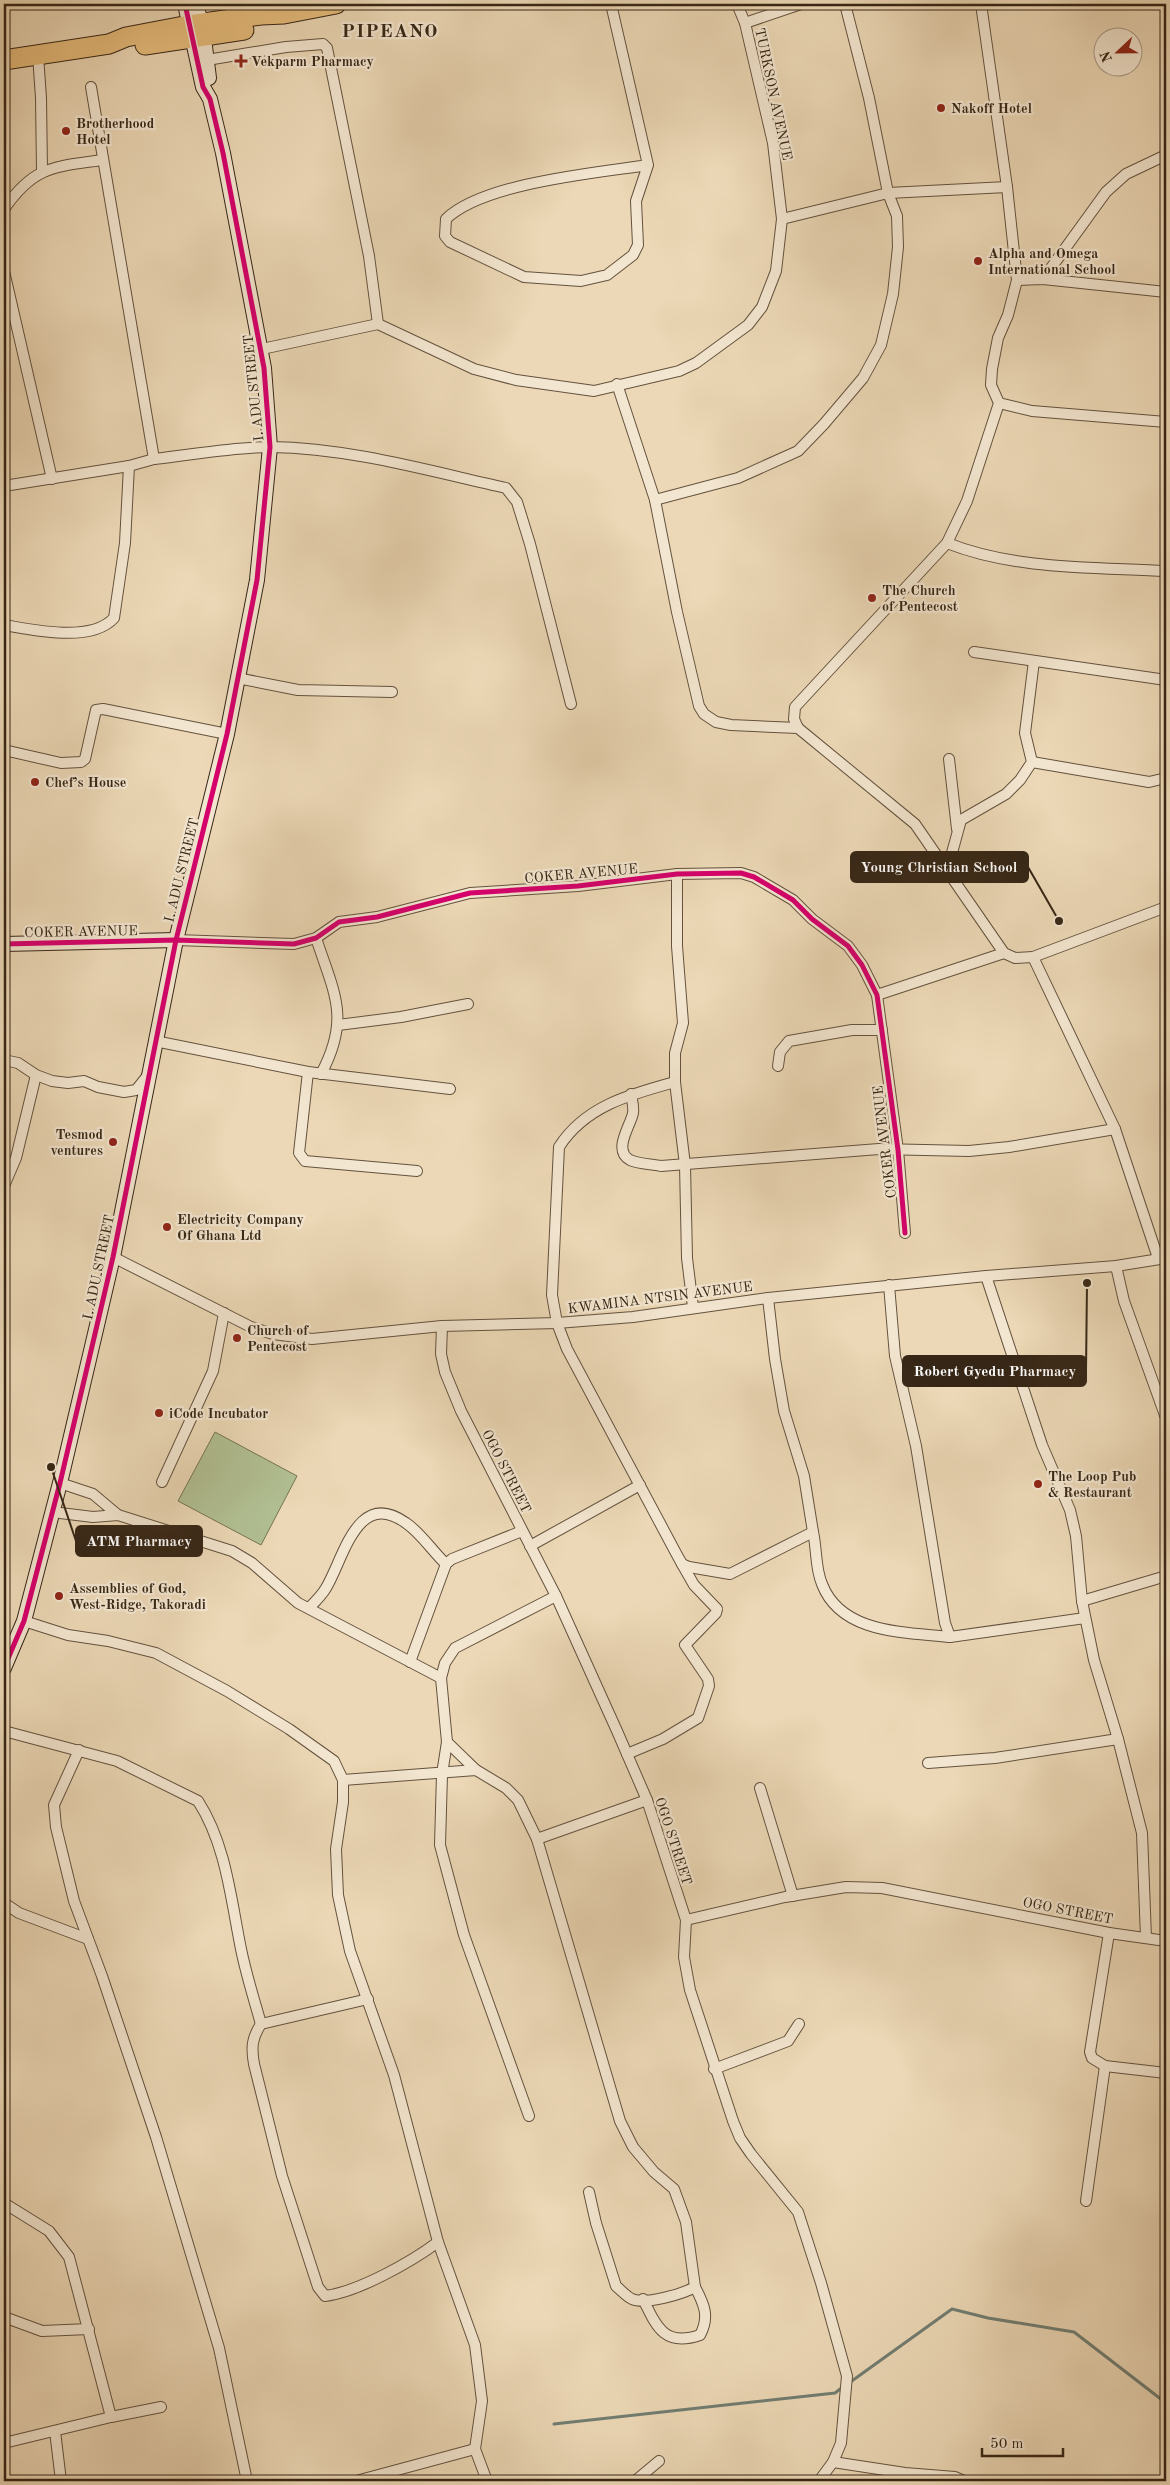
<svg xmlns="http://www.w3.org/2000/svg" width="1170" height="2485" viewBox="0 0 1170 2485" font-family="'Old Standard TT',serif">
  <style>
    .green { fill: #b1c093; stroke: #747354 }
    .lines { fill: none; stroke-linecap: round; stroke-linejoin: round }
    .stream { stroke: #717e73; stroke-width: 3 }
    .street-casing { stroke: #64523e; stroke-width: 12 }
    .secondary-casing { stroke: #362616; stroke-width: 16 }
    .highway-casing { stroke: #362616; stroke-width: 21 }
    .street { stroke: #f3e6d0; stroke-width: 10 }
    .secondary { stroke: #f3e6d0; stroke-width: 14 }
    .highway { stroke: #e6bc7b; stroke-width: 19 }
    .cycleway-casing { stroke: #f3e6d0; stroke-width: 8 }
    .cycleway { stroke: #d6006c; stroke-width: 5 }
    .poi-dot { fill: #8f2418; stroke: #f3e6d0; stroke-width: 2 }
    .labels { text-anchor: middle; stroke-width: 4.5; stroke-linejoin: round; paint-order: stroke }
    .poi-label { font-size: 14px; font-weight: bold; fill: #362616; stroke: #f3e6d0; text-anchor: start }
    .street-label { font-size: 14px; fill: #362616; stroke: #f3e6d0 }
    .district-label { font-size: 19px; font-weight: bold; letter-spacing: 1px; fill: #362616; stroke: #f3e6d0 }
    .leader { fill: none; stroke: #362616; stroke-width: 2 }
    .callout-dot { fill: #362616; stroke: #f3e6d0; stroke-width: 2 }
    .callout { fill: #362616; stroke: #362616; stroke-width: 2 }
    .callout-label { font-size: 15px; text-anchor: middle; font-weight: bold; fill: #fff }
  </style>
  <rect width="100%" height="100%" fill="#ecd8b6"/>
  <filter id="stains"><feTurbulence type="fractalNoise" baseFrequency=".004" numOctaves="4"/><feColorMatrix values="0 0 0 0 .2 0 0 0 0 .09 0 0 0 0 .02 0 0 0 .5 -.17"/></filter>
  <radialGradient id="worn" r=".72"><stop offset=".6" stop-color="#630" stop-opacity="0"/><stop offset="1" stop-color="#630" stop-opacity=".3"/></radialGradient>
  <polygon class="green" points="215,1432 297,1476 261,1545 178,1501"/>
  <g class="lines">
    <g class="stream">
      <polyline points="849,2383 952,2309 988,2318 1074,2332 1166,2403"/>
      <polyline points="554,2424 835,2393 844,2386"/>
    </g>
    <g class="street-casing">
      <g id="street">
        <path d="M611,4l37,161 -12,36 2,44 -5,10 -26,20 -26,6 -57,-4 -74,-35 -5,-6 1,-17c37,-36 149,-46 202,-54"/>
        <polyline points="745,23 801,4"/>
        <polyline points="38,55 41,98 42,172"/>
        <polyline points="207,60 286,47 323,44 327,48 369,256 378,324 262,349"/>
        <path d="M91,87l63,372c38,-4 78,-12 117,-12 79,1 158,24 235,41l11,14 13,42 41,160"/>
        <path d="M4,209c30,-43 49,-42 98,-49"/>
        <polyline points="782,219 888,193 1007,187"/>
        <polyline points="4,271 52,479"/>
        <polyline points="1043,279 1106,192 1126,174 1166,155"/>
        <polyline points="1017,280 1043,279 1166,292"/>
        <polyline points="378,324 474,369 516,380 594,391 679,371 696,363 748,325 762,307 776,271 782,219 773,143 745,23 737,4"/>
        <polyline points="617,384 655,500 738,478 798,451 824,424 863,378 881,345 893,294 898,247 897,216 888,193 869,98 845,4"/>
        <polyline points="999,403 1032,411 1166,422"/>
        <polyline points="4,486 129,466 154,459"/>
        <polyline points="655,500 677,612 699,706 704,714 716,722 731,725 798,728 915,824 1004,953 1015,958 1033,957 1115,1129 1158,1258"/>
        <path d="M947,543c68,27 147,24 219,28"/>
        <path d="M4,625c30,5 87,18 110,-7l11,-75 4,-77"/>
        <polyline points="974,652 1166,680"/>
        <polyline points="237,678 298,690 392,692"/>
        <polyline points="798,728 794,719 795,707 947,543 967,501 999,403 991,385 992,369 998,338 1008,315 1017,280 1007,187 981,4"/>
        <polyline points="4,750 61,763 81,762 85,759 96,710 103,709 227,734"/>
        <polyline points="949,759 957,829"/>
        <polyline points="1032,762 1149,782 1166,778"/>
        <polyline points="947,871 961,820 1006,794 1020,780 1032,762 1025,733 1034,661"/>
        <polyline points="677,874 677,946 683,1023 675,1053 675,1082 685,1165 687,1258 693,1307"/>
        <path d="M316,938c18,55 35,80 5,136"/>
        <polyline points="176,940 294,944 316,938 339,922 377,917 470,893 578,886 677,874 741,873 754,877 793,900 812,919 848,946 862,965 877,995 898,1150 905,1233"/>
        <polyline points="1033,957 1166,907"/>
        <polyline points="877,995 1004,953"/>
        <polyline points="338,1025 401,1017 468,1004"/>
        <polyline points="155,1041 308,1072 450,1089"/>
        <polyline points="4,1060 18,1063 36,1075 52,1081 68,1083 84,1081 98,1087 124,1092 136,1090 148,1075"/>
        <polyline points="778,1066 780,1052 789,1041 852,1030 882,1030"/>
        <polyline points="308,1072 299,1153 305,1161 417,1171"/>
        <path d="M675,1082c-44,12 -90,24 -116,65l-7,148 5,28 10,26 110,206 5,9 7,3 41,7 83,-42 -9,-56 -20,-65 -9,-52 -7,-61"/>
        <path d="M631,1094c1,6 3,13 2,19 -2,12 -21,37 -3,47 8,4 22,4 31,6l218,-17 90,2 40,-4 106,-18"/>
        <polyline points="4,1186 16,1158 36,1075"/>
        <polyline points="113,1257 251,1327 273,1334 312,1339 442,1326 557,1323 633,1317 768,1298 986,1276 1116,1266 1166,1258"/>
        <polyline points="1116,1266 1124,1301 1166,1418"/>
        <polyline points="986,1276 1042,1445 1070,1510 1076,1536 1082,1601 1094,1660 1118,1739 1142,1833 1146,1938"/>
        <polyline points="889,1285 895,1356 916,1446 945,1623 950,1637 1085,1618"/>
        <polyline points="442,1326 441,1354 445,1372 461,1411 556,1596 617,1731 647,1800 686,1920 785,1897 846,1887 882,1888 1109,1933 1166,1941"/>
        <polyline points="162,1482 213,1371 224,1313"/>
        <polyline points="60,1483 93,1494 118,1515"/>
        <polyline points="52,1512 93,1517 118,1515 232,1551 252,1563 298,1603 441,1678 447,1742 442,1774 440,1845 464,1935 529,2116"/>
        <path d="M813,1532c4,17 2,36 9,52 19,50 83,48 128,53"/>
        <polyline points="530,1546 640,1485"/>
        <polyline points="1082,1601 1166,1576"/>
        <path d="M309,1608c6,-6 13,-13 17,-20 18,-30 31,-100 80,-65 15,10 26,28 40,41"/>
        <polyline points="24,1621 68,1635 108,1641 156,1653 227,1691 289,1729 334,1761 343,1780 343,1802 336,1849 338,1895 350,1951 394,2075 438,2242 475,2345 482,2401 475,2449"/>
        <polyline points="410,1662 446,1564 452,1559 522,1531"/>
        <polyline points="441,1678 445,1663 455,1648 556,1596"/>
        <path d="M4,1731l113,30 81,40c28,43 33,99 43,148 5,25 13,50 20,75"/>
        <polyline points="447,1742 476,1770"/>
        <polyline points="79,1750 54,1805 56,1827 74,1901 102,1976 156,2137 219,2348 247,2481"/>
        <polyline points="627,1754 663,1739 698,1718 709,1686 708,1679 685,1645 716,1613 717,1609 694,1585 682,1564"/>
        <polyline points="928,1763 995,1758 1118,1739"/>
        <path d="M343,1780l133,-10 30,18 12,12 19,39 83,282 13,26 21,25 20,17 12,33 9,65c-12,7 -50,18 -63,12 -6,-3 -11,-9 -16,-13l-20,-63 -7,-31"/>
        <polyline points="760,1788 793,1896"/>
        <polyline points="537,1839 647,1800"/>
        <polyline points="4,1903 19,1913 88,1939"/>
        <polyline points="686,1920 684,1957 690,1990 733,2121 740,2138 751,2154 798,2212 821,2283 847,2376 841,2443 833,2462"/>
        <polyline points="1109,1933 1090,2052 1092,2058 1105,2066 1166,2073"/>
        <path d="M368,1999l-107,25c-9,14 -10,23 -7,40l28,112 36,111 7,9c33,-4 86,-34 113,-54"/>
        <polyline points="714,2069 788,2041 799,2024"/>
        <polyline points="1086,2201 1105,2066"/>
        <polyline points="4,2203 49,2231 69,2257 111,2417 161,2407"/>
        <path d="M643,2299c14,29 22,48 57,36 10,-18 4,-31 -5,-48"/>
        <polyline points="4,2317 42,2331 89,2329"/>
        <polyline points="55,2431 61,2481"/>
        <polyline points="4,2443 111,2417"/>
        <polyline points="356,2481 475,2449 487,2481"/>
        <polyline points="635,2481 659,2461"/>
        <polyline points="819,2481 833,2462 905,2473 955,2477 964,2481"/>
      </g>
    </g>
    <g class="secondary-casing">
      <g id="secondary">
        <polyline points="195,4 202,23 209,78"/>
        <polyline points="4,944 176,940"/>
        <polyline points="4,1668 24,1621 60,1483 113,1257 176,940 227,734 257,580 270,447 264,368 223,153 210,99 203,87 185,4"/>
      </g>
    </g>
    <g class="highway-casing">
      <g id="highway">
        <polyline points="145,45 244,30"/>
        <polyline points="4,60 109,44 126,37 189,25 261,15 284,14 336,4"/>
      </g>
    </g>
    <use href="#street" class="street"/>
    <use href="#secondary" class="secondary"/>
    <use href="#highway" class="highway"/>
    <g class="cycleway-casing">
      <g id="cycleway">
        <polyline points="4,944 176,940 294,944 316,938 339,922 377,917 470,893 578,886 677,874 741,873 754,877 793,900 812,919 848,946 862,965 877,995 898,1150 905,1233"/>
        <polyline points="4,1668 24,1621 60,1483 113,1257 176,940 227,734 257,580 270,447 264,368 223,153 210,99 203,87 185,4"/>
      </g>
    </g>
    <use href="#cycleway" class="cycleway"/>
  </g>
  <g class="poi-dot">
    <path d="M238.5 53.5h5v5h5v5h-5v5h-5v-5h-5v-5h5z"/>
    <circle cx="941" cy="108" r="5"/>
    <circle cx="66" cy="131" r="5"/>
    <circle cx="978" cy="261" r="5"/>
    <circle cx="872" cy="598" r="5"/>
    <circle cx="35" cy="782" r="5"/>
    <circle cx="113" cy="1142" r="5"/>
    <circle cx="167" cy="1227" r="5"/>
    <circle cx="237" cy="1338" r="5"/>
    <circle cx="159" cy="1413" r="5"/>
    <circle cx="1038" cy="1484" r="5"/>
    <circle cx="59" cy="1596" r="5"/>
  </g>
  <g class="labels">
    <g class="poi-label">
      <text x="251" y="66">Vekparm Pharmacy</text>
      <text x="951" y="113">Nakoff Hotel</text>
      <text x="76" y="128">Brotherhood<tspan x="76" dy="16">Hotel</tspan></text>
      <text x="988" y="258">Alpha and Omega<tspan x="988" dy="16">International School</tspan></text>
      <text x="882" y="595">The Church<tspan x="882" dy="16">of Pentecost</tspan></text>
      <text x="45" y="787">Chef’s House</text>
      <text x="103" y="1139" text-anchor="end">Tesmod<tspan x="103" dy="16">ventures</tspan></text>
      <text x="177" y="1224">Electricity Company<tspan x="177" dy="16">Of Ghana Ltd</tspan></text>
      <text x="247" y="1335">Church of<tspan x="247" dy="16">Pentecost</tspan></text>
      <text x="169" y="1418">iCode Incubator</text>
      <text x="1048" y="1481">The Loop Pub<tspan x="1048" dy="16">&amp; Restaurant</tspan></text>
      <text x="69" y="1593">Assemblies of God,<tspan x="69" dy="16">West-Ridge, Takoradi</tspan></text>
    </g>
    <g class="street-label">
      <text transform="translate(774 94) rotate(78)" y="5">TURKSON AVENUE</text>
      <text transform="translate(253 388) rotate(-96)" y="5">I. ADU STREET</text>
      <text transform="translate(181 870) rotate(-76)" y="5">I. ADU STREET</text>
      <text transform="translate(581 873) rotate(-5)" y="5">COKER AVENUE</text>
      <text transform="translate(81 931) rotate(-1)" y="5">COKER AVENUE</text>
      <text transform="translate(884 1142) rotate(-97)" y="5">COKER AVENUE</text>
      <text transform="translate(98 1267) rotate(-78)" y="5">I. ADU STREET</text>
      <text transform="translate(660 1297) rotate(-7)" y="5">KWAMINA NTSIN AVENUE</text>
      <text transform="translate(507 1471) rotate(63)" y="5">OGO STREET</text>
      <text transform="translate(674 1841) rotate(72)" y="5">OGO STREET</text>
      <text transform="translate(1068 1910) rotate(11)" y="5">OGO STREET</text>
    </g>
    <g class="district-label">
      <text x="390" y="37">PIPEANO</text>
    </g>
  </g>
  <path class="leader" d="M1059 921L1028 867M1087 1283L1086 1371M51 1467L76 1541"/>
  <g class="callout-dot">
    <circle cx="1059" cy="921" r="5"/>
    <circle cx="1087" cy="1283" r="5"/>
    <circle cx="51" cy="1467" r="5"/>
  </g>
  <g class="callout">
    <rect x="851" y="852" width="177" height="30" rx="5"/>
    <rect x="903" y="1356" width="183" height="30" rx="5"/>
    <rect x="76" y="1526" width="126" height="30" rx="5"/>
  </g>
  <g class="callout-label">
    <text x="939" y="872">Young Christian School</text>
    <text x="995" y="1376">Robert Gyedu Pharmacy</text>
    <text x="139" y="1546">ATM Pharmacy</text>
  </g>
  <rect width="1170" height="2485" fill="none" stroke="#ecd8b6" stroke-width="20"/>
  <rect x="5" y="5" width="1160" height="2475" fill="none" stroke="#362616" stroke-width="2.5"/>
  <rect x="10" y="10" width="1150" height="2465" fill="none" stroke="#362616"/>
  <g transform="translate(1118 52) rotate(248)"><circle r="24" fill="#f3e6d0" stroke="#a79986"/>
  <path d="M0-4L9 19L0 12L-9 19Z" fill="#8f2418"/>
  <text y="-8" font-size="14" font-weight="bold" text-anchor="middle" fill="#362616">N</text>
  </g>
  <path d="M982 2448v8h81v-8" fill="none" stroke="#362616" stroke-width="2.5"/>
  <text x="990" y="2448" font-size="15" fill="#362616" stroke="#f3e6d0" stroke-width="4" paint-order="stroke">50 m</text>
  <rect width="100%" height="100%" filter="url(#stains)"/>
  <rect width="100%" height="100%" fill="url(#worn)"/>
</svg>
